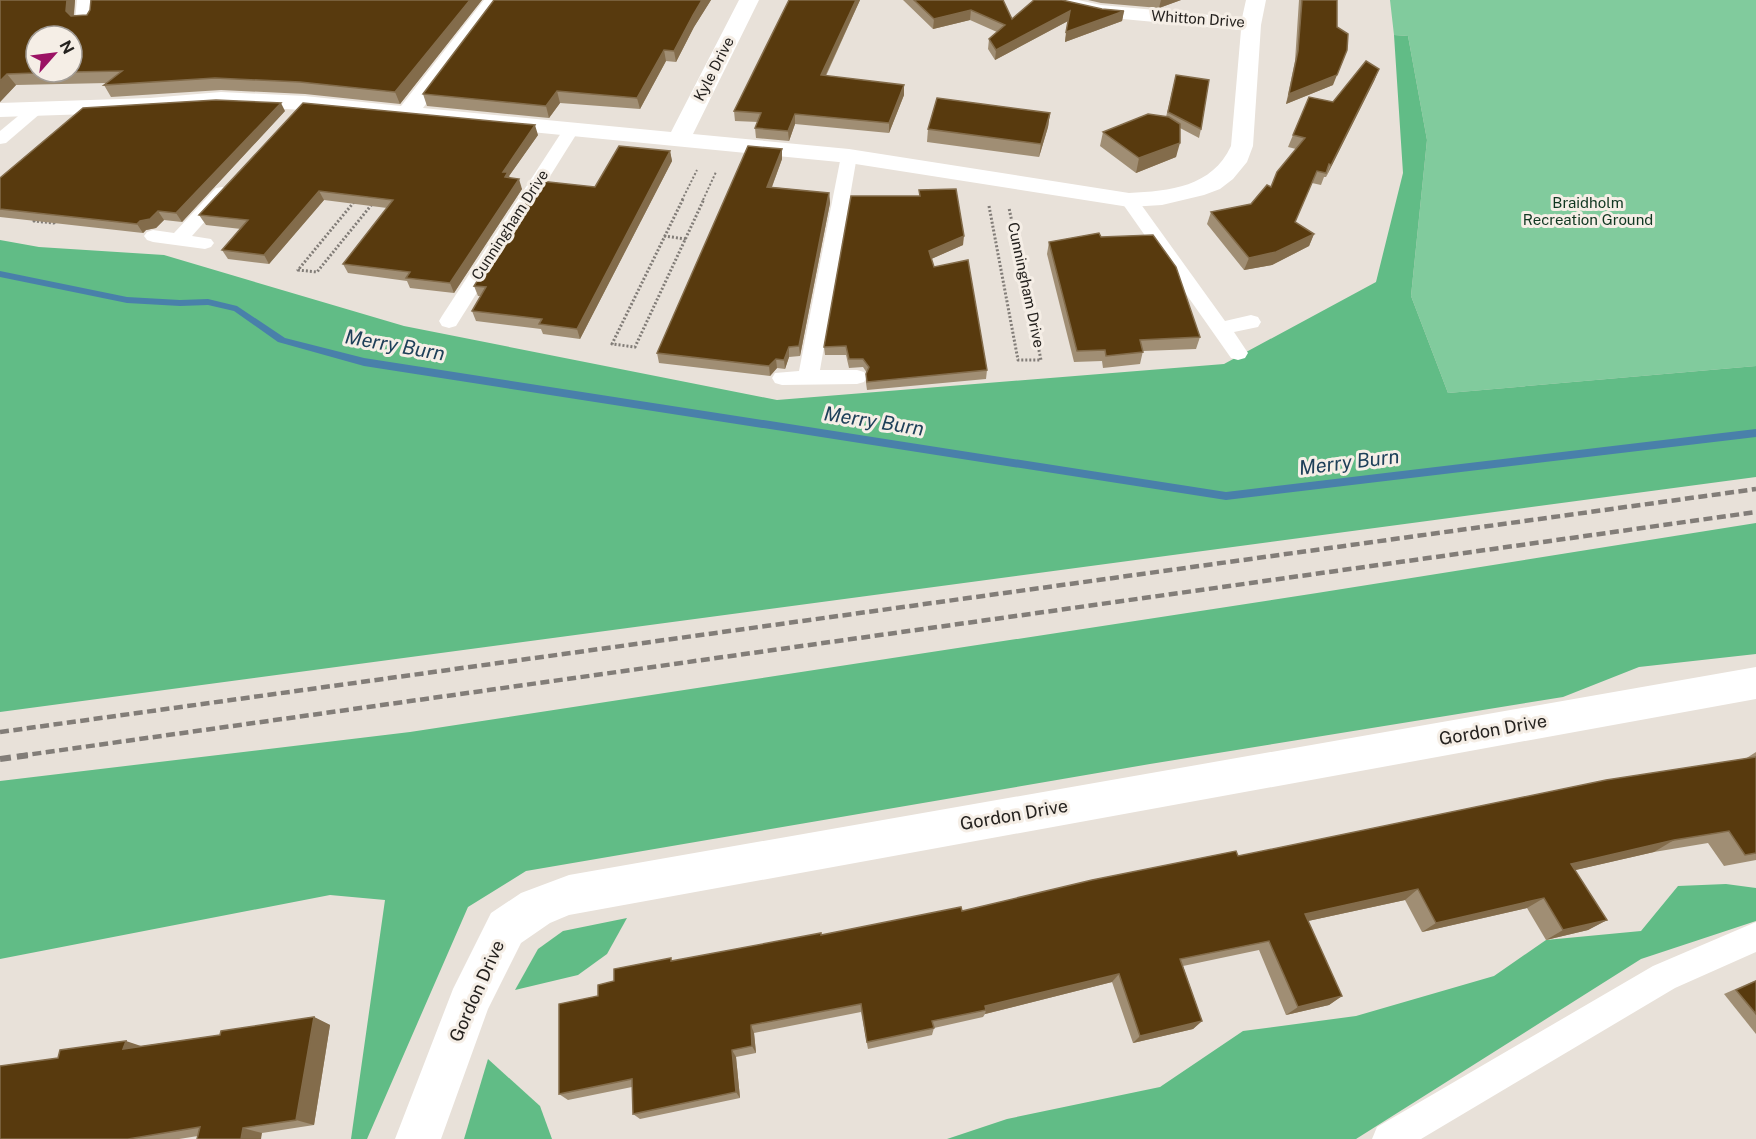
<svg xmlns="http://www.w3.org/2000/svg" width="1756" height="1139" viewBox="0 0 1756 1139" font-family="'Public Sans',sans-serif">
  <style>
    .green { fill: #81cb9d }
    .forest { fill: #61bc86 }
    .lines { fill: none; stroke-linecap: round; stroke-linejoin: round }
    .stream { fill: #4980aa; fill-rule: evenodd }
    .path-far1 { stroke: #817c77; stroke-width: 2; stroke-dasharray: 2 2; stroke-linecap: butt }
    .path { stroke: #817c77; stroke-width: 3; stroke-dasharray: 2 2; stroke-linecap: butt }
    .lane { fill: #fff; fill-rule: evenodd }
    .street { fill: #fff; fill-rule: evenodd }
    .rail-far1 { stroke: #827d78; stroke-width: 4.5; stroke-dasharray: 9 4.5; stroke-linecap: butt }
    .rail { stroke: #827d78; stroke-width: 6; stroke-dasharray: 11 6; stroke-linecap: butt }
    .wall { fill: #a08e74 }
    .shaded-wall { fill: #836c4b }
    .building { fill: #583a0e; stroke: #836c4b; stroke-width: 1.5 }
    .labels { text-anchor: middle; stroke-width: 6; stroke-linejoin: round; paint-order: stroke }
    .far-street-label { font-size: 15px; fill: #25221f; stroke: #f5eee6 }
    .far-park-label { font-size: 15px; fill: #103721; stroke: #f5eee6 }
    .street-label { font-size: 18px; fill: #25221f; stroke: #f5eee6 }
    .water-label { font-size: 20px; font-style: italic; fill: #1e4059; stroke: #f5eee6 }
  </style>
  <rect width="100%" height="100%" fill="#e8e1d9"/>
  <polygon class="green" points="1390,0 1756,0 1756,366 1448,393 1411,296 1427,140 1408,36 1394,35"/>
  <g class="forest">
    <polygon points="1394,35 1408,36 1427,140 1411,296 1448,393 1756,366 1756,477 0,712 0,240 39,247 164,255 404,326 777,400 1224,364 1376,282 1403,173"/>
    <polygon points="1756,523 1756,654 1639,667 1563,697 1150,764 526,871 468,907 367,1139 351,1139 385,900 330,895 0,959 0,781 410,732 1317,593"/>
    <polygon points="1726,884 1756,888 1756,921 1641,959 1356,1139 947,1139 1007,1119 1160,1087 1243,1031 1356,1016 1494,976 1546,940 1641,931 1678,886"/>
    <polygon points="627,918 607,954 578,975 515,990 538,949 563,931"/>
    <polygon points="488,1059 540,1106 552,1139 464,1139"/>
  </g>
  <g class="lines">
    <polygon class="stream" points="0,271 127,297 180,300 208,299 237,306 285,338 364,358 1226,492 1756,429 1756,437 1226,500 364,366 278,342 234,311 208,305 180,306 127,303 0,277"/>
    <g class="path-far1">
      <polyline points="682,200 697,170"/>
      <polyline points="703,200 716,172"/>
    </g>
    <g class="path">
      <polyline points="683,199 612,344 635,347 704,199"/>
      <polyline points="354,202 298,270 317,272 373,203"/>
      <polyline points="989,206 1018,360 1041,360 1009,208"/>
      <polyline points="38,218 34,221 54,223 57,220"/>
      <polyline points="664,236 686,239"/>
    </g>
    <g class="lane">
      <polygon points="35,105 43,110 41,113 6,143 0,144 0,131 29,107"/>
      <polygon points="571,125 579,130 456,326 449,328 442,326 439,321 442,316 563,130"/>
      <polygon points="849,151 857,156 820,370 857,370 864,372 867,377 864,382 857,384 782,385 775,383 772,378 775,373 799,371 841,156"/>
      <polygon points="222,187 228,188 231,192 192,236 211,239 214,243 211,247 205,249 153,242 147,240 144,236 147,232 153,230 174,233 216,188"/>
      <polygon points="1129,195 1135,196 1225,321 1251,315 1258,317 1261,322 1258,327 1234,332 1248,353 1245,358 1238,360 1231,358 1120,200 1123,196"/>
      <polygon points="1756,922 1756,952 1675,988 1421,1139 1372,1139 1377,1127 1653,966"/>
    </g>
    <g class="street">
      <polygon points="77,0 97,0 95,21 92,25 78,25 75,21"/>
      <path d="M484,0h20l-81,108 248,24 68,-132h20l-66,134 156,15 280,44c41,-2 83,-6 102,-47l10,-116 -140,-13 -56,-13 -3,-4h36l23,5 141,13 4,-18h20l-5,25 -8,121 -6,16 -14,17 -13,10 -16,6 -42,10 -33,2 -280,-44 -544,-53 -84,-4 -71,6 -150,5v-14l150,-5 71,-6 84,4 96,10z"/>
      <polygon points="1756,667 1756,699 569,915 550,923 521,943 488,1009 441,1139 395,1139 453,989 491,913 521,893 569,875"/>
    </g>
    <g class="rail-far1">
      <polyline points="0,732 1756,489"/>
      <polyline points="19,756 1756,512"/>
    </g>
    <polyline class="rail" points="0,759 29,755"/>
  </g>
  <g class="wall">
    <polygon points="0,0 75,0 74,16 87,15 90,10 91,0 482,0 400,104 305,94 221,90 111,97 104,85 107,83 16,85 0,102"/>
    <polygon points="494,0 711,0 694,27 676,62 666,61 640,109 560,103 549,118 427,106 423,94"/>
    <polygon points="789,0 860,0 826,76 904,95 889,133 795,124 789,141 756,138 755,128 758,122 735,121 734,111"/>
    <polygon points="903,0 1003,0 1012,19 1102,9 1124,11 1122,21 1065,42 1068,21 995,60 988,49 989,39 997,32 970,20 933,29"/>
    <polygon points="1088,0 1181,0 1159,8 1101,3"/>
    <polygon points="1299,0 1337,0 1333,85 1286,104 1295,61"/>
    <polygon points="1379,69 1374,81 1326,177 1324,177 1321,185 1312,183 1295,222 1314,234 1309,246 1272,265 1244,270 1207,224 1211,212 1251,204 1271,187 1296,149 1288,147 1293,135 1333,102"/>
    <polygon points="1176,75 1201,129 1199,138 1180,128 1176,157 1136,173 1100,146 1103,132 1166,117"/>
    <polygon points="285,111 182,222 164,220 156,228 146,230 143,233 0,217 0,178"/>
    <polygon points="1050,113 1048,127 1039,157 927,142 928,129"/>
    <polygon points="538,135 509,176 510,178 522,189 454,293 410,288 407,281 348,273 343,264 387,208 324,200 269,264 228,259 222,250 241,229 206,225 199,215"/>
    <polygon points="782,149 782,159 772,187 829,193 830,203 800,356 789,357 785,369 777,368 770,376 659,363 657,353"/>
    <polygon points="670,151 672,161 580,339 543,334 541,329 476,321 472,311 481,296 478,296 474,286 595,187"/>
    <polygon points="919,190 963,245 931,259 934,267 987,370 986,379 867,390 866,383 867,373 863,367 849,368 846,355 825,355 824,347 919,196"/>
    <polygon points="1049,242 1200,337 1196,349 1143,351 1140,364 1103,368 1102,361 1074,362 1047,254"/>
    <polygon points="1756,752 1756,860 1724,866 1708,843 1654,852 1575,870 1607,920 1588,930 1546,940 1527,908 1422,932 1405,900 1308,921 1342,996 1329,1005 1286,1015 1259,950 1183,966 1202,1021 1193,1029 1133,1043 1112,982 985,1014 983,1017 934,1028 932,1035 868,1049 861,1012 754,1033 756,1053 736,1057 740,1098 640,1119 633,1114 632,1087 568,1100 559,1094 598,996 614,981 673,961 962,911 1238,856 1745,759"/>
    <polygon points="1756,980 1756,1034 1724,994"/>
    <polygon points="314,1017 330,1025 314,1125 262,1133 198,1136 179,1139 0,1139 142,1046 220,1035"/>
  </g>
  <g class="shaded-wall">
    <polygon points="67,0 75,0 73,22 66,11"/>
    <polygon points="470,0 482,0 400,104 395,92"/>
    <polygon points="702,0 711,0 694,27 676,62 674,51 693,15"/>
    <polygon points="856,0 860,0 821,85 821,75"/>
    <polygon points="1161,0 1181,0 1159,8"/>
    <polygon points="971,10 970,20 933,29 934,19"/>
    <polygon points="1070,11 1068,21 995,60 996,50"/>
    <polygon points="1124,11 1122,21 1065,42 1066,32"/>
    <polygon points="664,50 666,61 640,109 637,98"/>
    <polygon points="1347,50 1333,85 1286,104 1289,94"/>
    <polygon points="1379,69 1374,81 1326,177 1331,165"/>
    <polygon points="7,74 16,85 0,102 0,81"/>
    <polygon points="904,85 904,95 889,133 889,123"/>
    <polygon points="557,91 560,103 549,118 546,106"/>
    <polygon points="281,103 285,111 182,222 176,213"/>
    <polygon points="1050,113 1048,127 1039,157 1041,144"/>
    <polygon points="795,114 795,124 789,141 788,131"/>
    <polygon points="535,125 538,135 509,176 511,182 506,182 503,172"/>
    <polygon points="1180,143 1176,157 1136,173 1139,158"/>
    <polygon points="782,149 782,159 768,197 767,187"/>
    <polygon points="670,151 672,161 580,339 577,329"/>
    <polygon points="519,179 522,189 454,293 450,283"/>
    <polygon points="319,191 324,200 269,264 264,255"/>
    <polygon points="829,193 830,203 800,356 799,346"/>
    <polygon points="158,211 164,220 156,228 146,230 143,233 137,224 140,221"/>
    <polygon points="1314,234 1309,246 1272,265 1244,270 1249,258"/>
    <polygon points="964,236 963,245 929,260 929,251"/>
    <polygon points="789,347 789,357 785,369 784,360"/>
    <polygon points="776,359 777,368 770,376 769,366"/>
    <polygon points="1674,840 1654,852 1554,875 1571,864"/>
    <polygon points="1418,889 1405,900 1294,924 1305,914"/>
    <polygon points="1544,898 1527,908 1422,932 1436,923"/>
    <polygon points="1607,920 1588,930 1546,940 1563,930"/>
    <polygon points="1119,974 1112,982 985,1014 986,1010 985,1006"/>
    <polygon points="1342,996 1329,1005 1286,1015 1298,1007"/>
    <polygon points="314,1017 330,1025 314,1125 296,1120"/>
    <polygon points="1202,1021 1193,1029 1133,1043 1140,1036"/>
    <polygon points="751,1025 754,1033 756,1053 752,1046"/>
    <polygon points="126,1041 147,1048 123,1049"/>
    <polygon points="732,1050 736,1057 740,1098 736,1092"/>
    <polygon points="243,1128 262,1133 261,1139 241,1139"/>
  </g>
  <g class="building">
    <polygon points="0,0 67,0 66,11 71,16 87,15 90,10 91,0 470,0 395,92 300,82 215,78 104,85 122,71 72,72 72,36 36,36 36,72 65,72 7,74 0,81"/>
    <polygon points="494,0 702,0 693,15 674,51 664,50 637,98 557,91 546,106 423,94"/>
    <polygon points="789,0 856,0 821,75 904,85 889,123 795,114 788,131 755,128 761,113 734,111"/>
    <polygon points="914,0 1003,0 1012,19 1034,0 1062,0 1102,9 1124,11 1066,32 1070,11 996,50 989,39 1005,25 971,10 934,19"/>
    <polygon points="1302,0 1337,0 1337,27 1348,34 1347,50 1337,75 1289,94 1298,51"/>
    <polygon points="1366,61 1379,69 1331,165 1329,164 1326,173 1317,171 1295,222 1314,234 1276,252 1249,258 1211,212 1251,204 1267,185 1271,187 1277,172 1305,138 1293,135 1309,97 1333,102"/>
    <polygon points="1176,75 1209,80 1201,129 1168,112"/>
    <polygon points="937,98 1050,113 1041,144 928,129"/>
    <polygon points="216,100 281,103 176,213 158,211 150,219 140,221 137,224 0,209 0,178 83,108"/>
    <polygon points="303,103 535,125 503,172 508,172 505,177 519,179 450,283 406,278 410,272 343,264 393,200 319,191 264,255 222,250 248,220 199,215"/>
    <polygon points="1148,114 1169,117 1180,124 1180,143 1139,158 1103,132"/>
    <polygon points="619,146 670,151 577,329 539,324 542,319 472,311 486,287 474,286 540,181 595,187"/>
    <polygon points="748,146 782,149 767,187 829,193 799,346 789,347 784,360 776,359 769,366 657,353"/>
    <polygon points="956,189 964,236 929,251 934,267 968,260 987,370 867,382 866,374 869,367 863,359 849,359 846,346 824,347 851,196 920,196 919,190"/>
    <polygon points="1099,233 1101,237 1153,235 1176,267 1200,337 1140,340 1143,352 1106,356 1105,350 1077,351 1049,242"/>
    <polygon points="1756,757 1756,853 1745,855 1729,831 1674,840 1571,864 1607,920 1563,930 1544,898 1436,923 1418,889 1305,914 1342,996 1298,1007 1269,941 1180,959 1202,1021 1140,1036 1119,974 985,1006 986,1010 932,1021 934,1028 867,1042 861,1004 751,1025 752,1046 732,1050 736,1092 633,1114 632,1079 559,1094 559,1004 598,996 598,985 614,981 614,969 671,958 671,961 821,933 821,935 961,907 962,911 1092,880 1236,851 1238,856 1606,780"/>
    <polygon points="1756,981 1756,1014 1736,990"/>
    <polygon points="314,1017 296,1120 243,1128 241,1139 197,1139 200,1127 128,1139 0,1139 0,1066 58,1058 60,1050 126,1041 123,1049 220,1035 221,1031"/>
  </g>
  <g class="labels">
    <g class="far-street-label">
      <text transform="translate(1198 19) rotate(4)" y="5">Whitton Drive</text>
      <text transform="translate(714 69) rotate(-63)" y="5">Kyle Drive</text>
      <text transform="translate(510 225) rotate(-57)" y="5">Cunningham Drive</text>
      <text transform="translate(1026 285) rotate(78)" y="5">Cunningham Drive</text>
    </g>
    <g class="far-park-label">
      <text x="1588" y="208">Braidholm<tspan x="1588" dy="17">Recreation Ground</tspan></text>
    </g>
    <g class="street-label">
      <text transform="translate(1493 730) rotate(-10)" y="6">Gordon Drive</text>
      <text transform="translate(1014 815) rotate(-10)" y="6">Gordon Drive</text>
      <text transform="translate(477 991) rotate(-66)" y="6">Gordon Drive</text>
    </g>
    <g class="water-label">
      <text transform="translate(395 345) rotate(10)" y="7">Merry Burn</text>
      <text transform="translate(874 421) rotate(9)" y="7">Merry Burn</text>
      <text transform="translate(1349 462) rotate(-7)" y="7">Merry Burn</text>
    </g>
  </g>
  <g transform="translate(54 54) rotate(62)"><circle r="28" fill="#f5eee6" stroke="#a29c96" stroke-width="1.5"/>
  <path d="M0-4.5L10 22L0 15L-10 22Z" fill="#9b1264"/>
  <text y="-9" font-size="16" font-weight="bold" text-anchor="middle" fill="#25221f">N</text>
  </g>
</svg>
